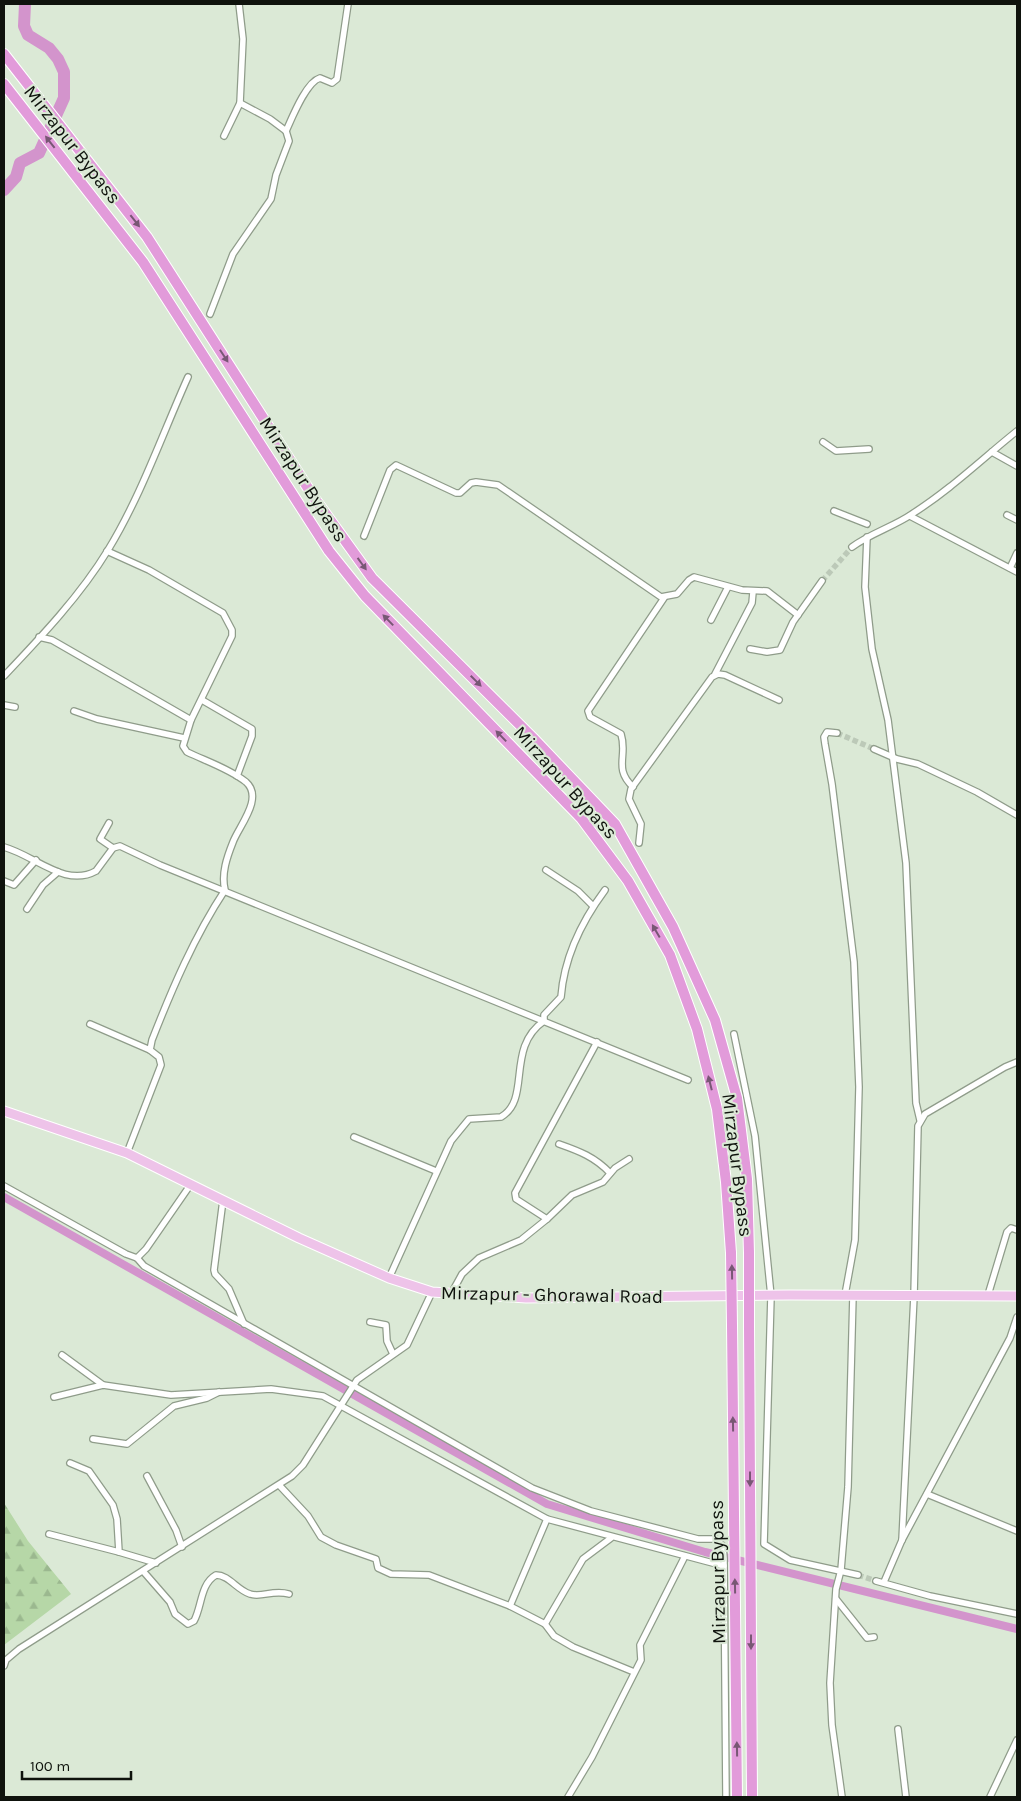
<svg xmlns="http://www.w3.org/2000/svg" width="1021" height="1801" viewBox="0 0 1021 1801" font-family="Karla,sans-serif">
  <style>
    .forest { fill: url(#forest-firs) }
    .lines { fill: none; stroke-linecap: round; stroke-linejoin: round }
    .canal { stroke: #d394cc; stroke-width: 8 }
    .river { stroke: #d394cc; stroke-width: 12 }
    .street-tunnel { stroke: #bcc9b8; stroke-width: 5.5; stroke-dasharray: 5.5 3; stroke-linecap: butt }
    .street-casing { stroke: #8f9c8a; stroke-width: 8 }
    .primary-casing { stroke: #fff; stroke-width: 11 }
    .highway-casing { stroke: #fff; stroke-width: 12 }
    .street { stroke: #fff; stroke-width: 5.5 }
    .primary { stroke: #eec3e9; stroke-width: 9 }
    .highway { stroke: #e29bda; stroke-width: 10 }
    .highway-bridge-casing { stroke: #fff; stroke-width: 12; stroke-linecap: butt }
    .highway-bridge { stroke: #e29bda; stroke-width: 10 }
    .oneway { fill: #785774 }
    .labels { text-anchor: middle; stroke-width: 4; stroke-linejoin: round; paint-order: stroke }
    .street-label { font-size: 19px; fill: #0f130d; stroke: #dbe9d6 }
  </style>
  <defs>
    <pattern id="forest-firs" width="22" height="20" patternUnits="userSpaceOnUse" patternTransform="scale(1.25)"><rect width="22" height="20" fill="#b6d7a7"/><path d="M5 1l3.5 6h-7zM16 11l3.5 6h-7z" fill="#9bb88f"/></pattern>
  </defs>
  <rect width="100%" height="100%" fill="#dbe9d6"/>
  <polygon class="forest" points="4,1503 28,1541 71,1594 4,1645"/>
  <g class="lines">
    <polyline class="canal" points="4,1197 547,1504 705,1552 1017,1629"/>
    <polyline class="river" points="4,190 16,177 20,163 39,153 64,98 64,72 58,59 49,48 28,35 24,26 25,4"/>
    <g class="street-tunnel">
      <polyline points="822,581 852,547"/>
      <polyline points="837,733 874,749"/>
      <polyline points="858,1575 876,1581"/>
    </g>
    <g class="street-casing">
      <g id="street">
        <path d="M286,131c6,-13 20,-49 34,-53l12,5 5,-4 11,-75"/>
        <polyline points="224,136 240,103 243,39 239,4"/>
        <polyline points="210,314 233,254 271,199 276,175 289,141 286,131 270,119 240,103"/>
        <polyline points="823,442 836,451 869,449"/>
        <polyline points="992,452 1017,466"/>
        <polyline points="834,511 867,524"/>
        <polyline points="1007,515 1017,520"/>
        <polyline points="910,516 1017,572"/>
        <polyline points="364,536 390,470 396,465 456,493 460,493 471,483 476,482 498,485 661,597 677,594 689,580 694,577 742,590 767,591 798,615"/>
        <polyline points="867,537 865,587 872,649 888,720 906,863 916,1103 920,1120"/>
        <path d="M852,547c19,-14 41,-20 60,-33 38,-24 70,-55 105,-83"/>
        <path d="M107,551l42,19 74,43 9,17v6l-41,84 -8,26 4,6c19,9 43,17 59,30 18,16 -7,44 -13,60 -6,15 -12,32 -8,48 -31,47 -53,99 -73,150l-2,10 9,7 2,8 -34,88"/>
        <polyline points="1010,568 1017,553"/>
        <polyline points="711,620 728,587"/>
        <polyline points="39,637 52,640 191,720"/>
        <polyline points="750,649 767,652 780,650 793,622 822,581"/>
        <polyline points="715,674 752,603 753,592"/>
        <path d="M4,676c37,-39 76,-80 104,-126 33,-54 54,-115 80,-173"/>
        <polyline points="202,700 252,729 252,736 237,776"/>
        <polyline points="4,705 15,707"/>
        <polyline points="74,711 97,719 184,738"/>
        <polyline points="837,733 827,732 824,737 825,744 832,784 854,962 859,1087 855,1240 845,1295"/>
        <polyline points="874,749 897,759 918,764 977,792 1017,815"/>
        <path d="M633,787c-20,-19 -5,-31 -12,-53l-31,-17 -2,-6 76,-113"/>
        <polyline points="109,823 100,839 113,848"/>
        <polyline points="639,843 641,824 629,799 631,789 712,677 718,674 725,675 779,700"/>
        <path d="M4,847c32,9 61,41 92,24l17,-23 7,-2 40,19 528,215"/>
        <polyline points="546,870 578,891 593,906"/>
        <polyline points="4,881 14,885 36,860"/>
        <polyline points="27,909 43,885 58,872"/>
        <polyline points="90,1024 150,1050"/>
        <polyline points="734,1034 755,1136 771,1296 764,1544 790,1560 858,1575"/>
        <polyline points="354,1137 436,1171"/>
        <path d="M559,1144c20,7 36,13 51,29"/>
        <polyline points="4,1186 126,1254 137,1258 146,1249 191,1184"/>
        <polyline points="223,1200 214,1270 215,1274 229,1289 244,1324"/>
        <polyline points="547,1219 516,1199 515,1193 597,1042"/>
        <polyline points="137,1258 144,1266 532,1488 591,1511 698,1539 716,1539 723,1546 724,1559 726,1797"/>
        <path d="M389,1278l62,-137 18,-22 32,-2c31,-18 4,-69 43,-96v-6l17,-18c3,-39 21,-76 44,-107"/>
        <polyline points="451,1294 462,1274 479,1258 521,1240 547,1219 572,1195 603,1182 615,1168 629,1159"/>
        <polyline points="988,1295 1007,1232 1011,1228 1017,1230"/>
        <polyline points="370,1322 386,1325 387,1341 393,1354"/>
        <polyline points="62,1355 103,1385"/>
        <polyline points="54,1397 103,1385 171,1395 271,1389 323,1396 547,1519 724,1566"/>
        <polyline points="93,1439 127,1444 174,1406 207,1398 219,1392"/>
        <polyline points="70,1463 89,1471 113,1505 117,1519 119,1552 156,1563"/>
        <polyline points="147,1476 176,1530 182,1547"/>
        <polyline points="280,1486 308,1516 321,1537 336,1545 376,1559 378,1568 391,1574 429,1575 510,1606 545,1624 554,1636 573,1647 634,1672"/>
        <polyline points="927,1494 1017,1531"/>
        <polyline points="49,1534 119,1552"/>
        <polyline points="902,1540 914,1296 918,1126 925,1114 1005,1067 1017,1062"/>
        <path d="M143,1571l27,31 5,12 13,10 6,-3c8,-14 6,-37 22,-46 13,0 21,15 34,19 12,4 23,-5 39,0"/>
        <polyline points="876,1581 930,1596 1017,1614"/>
        <polyline points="884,1582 902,1540 1010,1338 1017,1317"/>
        <polyline points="836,1599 867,1638 874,1637"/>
        <polyline points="510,1606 547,1519"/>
        <polyline points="545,1624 583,1559 611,1538"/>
        <polyline points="4,1666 6,1660 19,1649 292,1476 303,1465 357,1380 407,1345 432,1292"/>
        <polyline points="898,1729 906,1797"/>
        <polyline points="568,1797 592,1757 641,1660 640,1645 685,1556"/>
        <polyline points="842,1797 832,1725 830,1683 836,1589 841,1570 848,1487 853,1295"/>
        <polyline points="990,1797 1017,1740"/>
      </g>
    </g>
    <g class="primary-casing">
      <polyline id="primary" points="4,1111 127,1153 299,1238 389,1278 432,1292 526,1298 790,1295 1017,1296"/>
    </g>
    <g class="highway-casing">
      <g id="highway">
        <polyline points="4,54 147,237 315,499 372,578 533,738 615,824 673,927 715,1020 737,1098 747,1179 749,1253"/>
        <polyline points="4,84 143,262 329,551 365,596 581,818 628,881 670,955 697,1029 717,1109 726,1182 731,1253"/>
        <polyline points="732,1325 737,1797"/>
        <polyline points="749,1326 752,1797"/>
      </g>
    </g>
    <use href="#street" class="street"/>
    <use href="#primary" class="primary"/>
    <use href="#highway" class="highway"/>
    <g class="highway-bridge-casing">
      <g id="highway-bridge">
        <polyline points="731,1253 732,1325"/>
        <polyline points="749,1326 749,1253"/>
      </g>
    </g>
    <use href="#highway-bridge" class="highway-bridge"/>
  </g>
  <defs><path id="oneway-solid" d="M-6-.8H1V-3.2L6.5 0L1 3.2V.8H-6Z" transform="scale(1.25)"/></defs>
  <g class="oneway">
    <use href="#oneway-solid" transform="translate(50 142) rotate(-128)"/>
    <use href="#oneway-solid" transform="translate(135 221) rotate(52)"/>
    <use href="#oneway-solid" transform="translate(224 356) rotate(57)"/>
    <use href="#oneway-solid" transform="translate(362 564) rotate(54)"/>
    <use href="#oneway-solid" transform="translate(388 620) rotate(-134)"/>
    <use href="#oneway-solid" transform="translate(476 681) rotate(45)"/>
    <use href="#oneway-solid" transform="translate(501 736) rotate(-134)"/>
    <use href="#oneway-solid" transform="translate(656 931) rotate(-120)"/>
    <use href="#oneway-solid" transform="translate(710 1083) rotate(-104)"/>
    <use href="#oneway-solid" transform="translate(732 1272) rotate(-91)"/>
    <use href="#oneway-solid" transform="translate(733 1424) rotate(-91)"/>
    <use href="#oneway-solid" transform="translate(750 1479) rotate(90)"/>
    <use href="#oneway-solid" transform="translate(735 1586) rotate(-91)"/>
    <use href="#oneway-solid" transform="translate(751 1642) rotate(90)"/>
    <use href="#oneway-solid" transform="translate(737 1749) rotate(-91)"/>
  </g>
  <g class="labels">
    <g class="street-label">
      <text transform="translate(73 144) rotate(52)" y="7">Mirzapur Bypass</text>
      <text transform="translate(304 479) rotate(57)" y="7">Mirzapur Bypass</text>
      <text transform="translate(566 782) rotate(48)" y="7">Mirzapur Bypass</text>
      <text transform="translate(738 1165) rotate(83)" y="7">Mirzapur Bypass</text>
      <text transform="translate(552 1294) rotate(1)" y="7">Mirzapur - Ghorawal Road</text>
      <text transform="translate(717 1572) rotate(-91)" y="7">Mirzapur Bypass</text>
    </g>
  </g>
  <rect width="1021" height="1801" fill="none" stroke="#0f130d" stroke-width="10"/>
  <path d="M22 1771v8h109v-8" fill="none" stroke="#0f130d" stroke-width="2.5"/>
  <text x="30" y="1771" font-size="15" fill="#0f130d" stroke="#dbe9d6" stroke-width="4" paint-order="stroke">100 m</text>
</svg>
